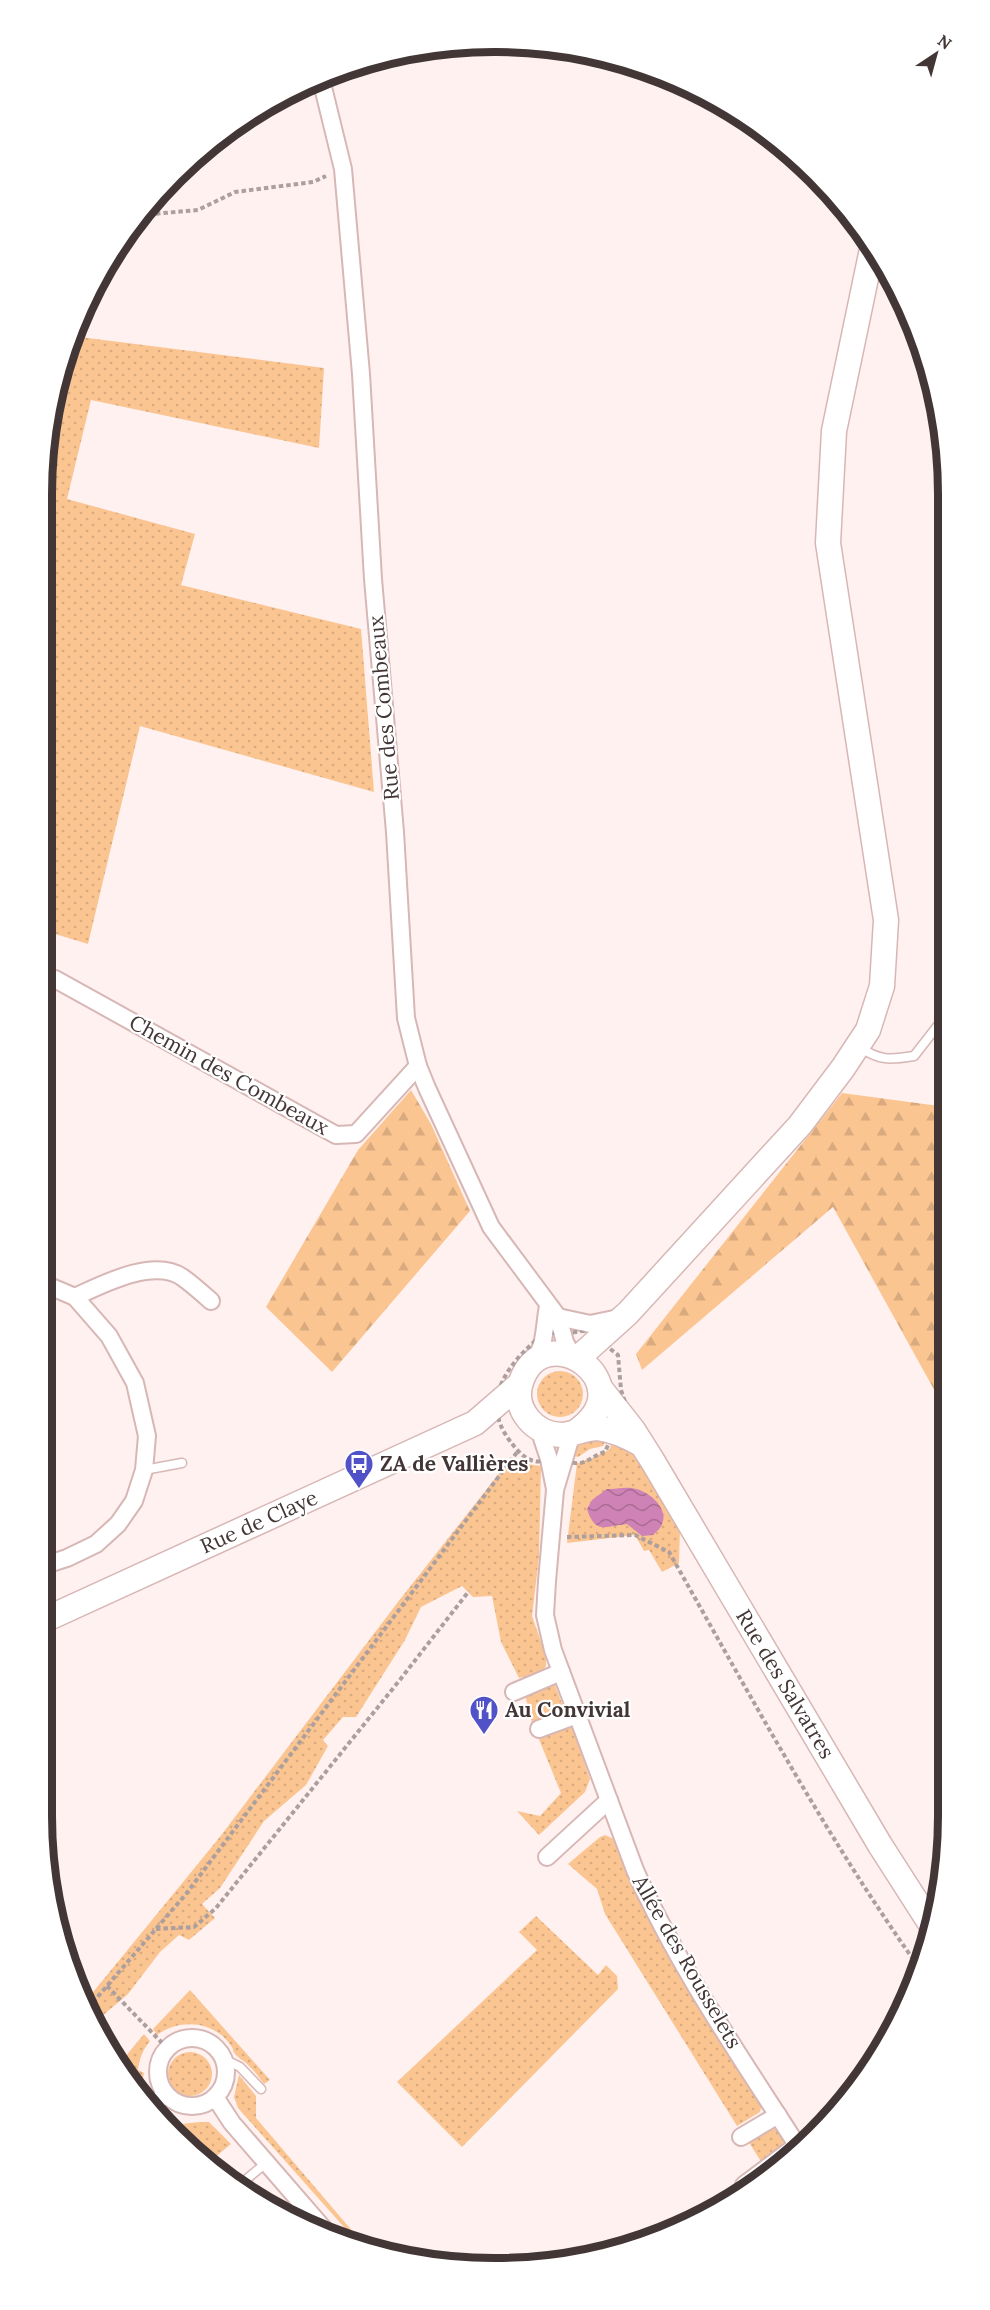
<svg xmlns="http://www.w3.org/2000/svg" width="990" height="2310" viewBox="0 0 990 2310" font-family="Lora,serif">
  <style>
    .grass { fill: url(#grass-dots) }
    .forest { fill: url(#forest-firs) }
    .water { fill: url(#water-waves) }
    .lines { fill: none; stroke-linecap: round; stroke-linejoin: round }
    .lane-casing { stroke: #d7b7b5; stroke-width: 11 }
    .street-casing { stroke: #d7b7b5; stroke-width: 20 }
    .secondary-casing { stroke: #d7b7b5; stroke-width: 27 }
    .path { stroke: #ac9f9e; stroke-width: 4; stroke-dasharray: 4.5 3; stroke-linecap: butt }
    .lane { stroke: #fff; stroke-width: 8 }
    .street { stroke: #fff; stroke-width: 16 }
    .secondary { stroke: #fff; stroke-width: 24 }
    .labels { text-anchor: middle; stroke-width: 4.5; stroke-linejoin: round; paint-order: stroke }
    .street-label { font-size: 21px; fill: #433636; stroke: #fff }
    .poi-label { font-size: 21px; font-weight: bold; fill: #433636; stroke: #fff; text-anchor: start }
    .rim { fill: none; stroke: #433636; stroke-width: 8 }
  </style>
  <defs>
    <pattern id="grass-dots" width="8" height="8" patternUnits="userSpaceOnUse" patternTransform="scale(1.5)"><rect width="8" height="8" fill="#fbc592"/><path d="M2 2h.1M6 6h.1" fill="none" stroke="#d8aa7e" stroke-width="1.8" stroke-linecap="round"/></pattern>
    <pattern id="forest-firs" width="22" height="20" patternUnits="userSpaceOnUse" patternTransform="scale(1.5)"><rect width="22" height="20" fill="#fbc592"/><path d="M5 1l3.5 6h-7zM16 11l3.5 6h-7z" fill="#d8aa7e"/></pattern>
    <pattern id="water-waves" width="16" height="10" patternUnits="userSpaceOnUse" patternTransform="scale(1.5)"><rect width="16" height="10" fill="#ce82b5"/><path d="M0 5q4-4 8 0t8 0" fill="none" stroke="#a96b94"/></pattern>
  </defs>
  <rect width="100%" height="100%" fill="#fff1f0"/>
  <g class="grass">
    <polygon points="72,336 324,368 319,448 91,400 67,499 195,534 181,585 361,629 374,792 140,726 88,944 42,930 42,495 66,349"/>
    <circle cx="560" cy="1394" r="23"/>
    <polygon points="607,1439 603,1446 590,1449 578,1457 573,1456 575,1448 587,1440"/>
    <path d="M612,1440l12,5 12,11 44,72 -1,35 -17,9 -13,-22 -5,1 -9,-16 -68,8 10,-80c5,0 28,-11 33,-14z"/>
    <polygon points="512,1457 519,1463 541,1466 539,1557 532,1616 546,1656 546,1666 541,1673 519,1678 501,1642 492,1596 473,1597 462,1586 421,1607 405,1640 356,1717 343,1717 323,1740 328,1746 306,1785 264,1821 220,1888 202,1904 215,1918 189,1940 179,1935 160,1952 128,1994 94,2023 85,2002 219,1838 398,1602"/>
    <polygon points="555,1685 564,1709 532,1722 525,1695"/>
    <polygon points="572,1726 590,1779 585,1792 539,1835 517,1811 540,1816 561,1793 538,1737"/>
    <path d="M605,1835l9,4c36,94 95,179 148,265l-2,8 -23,14 -132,-212 -8,-25 -29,-25 32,-27z"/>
    <polygon points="536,1916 598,1975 606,1965 617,1976 618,1989 462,2147 397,2082 537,1950 519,1932"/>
    <path d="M190,1990l80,90 -6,4c-5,-6 -9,-13 -15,-18 -4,-5 -10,-7 -14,-12 -4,-5 0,-3 -4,-8 -16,-25 -51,-28 -74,-11l-4,-6z"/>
    <path d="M144,2034l6,7c-7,8 -11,19 -12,29l6,3 -4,21 -21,-30z"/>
    <circle cx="190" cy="2074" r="22"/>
    <polygon points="239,2075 256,2096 256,2118 354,2233 351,2235 238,2108 234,2097"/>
    <polygon points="200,2122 209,2122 231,2144 214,2158 203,2145 198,2150 171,2125"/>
    <polygon points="772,2128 781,2132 785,2138 781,2147 762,2163 748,2141"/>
  </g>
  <g class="forest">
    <polygon points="411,1090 431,1124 470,1211 332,1372 266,1307 358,1150"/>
    <polygon points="842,1093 939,1106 946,1098 947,1413 833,1207 642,1370 636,1354"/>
  </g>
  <path class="water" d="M607,1489c9,0 21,-3 29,0 14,3 33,20 26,35 -1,4 -6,8 -9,11l-11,1 -15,-12c-21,2 -32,11 -40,-15l5,-9z"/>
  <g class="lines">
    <g class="lane-casing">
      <g id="lane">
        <path d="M858,1046c21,15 32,14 56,10l32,-41"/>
        <polyline points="144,1470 182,1463"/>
        <polyline points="224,2059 240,2067 261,2089"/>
        <polyline points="243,2182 266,2163"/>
      </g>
    </g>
    <g class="street-casing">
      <g id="street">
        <polyline points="321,79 343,169 361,374 373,579 395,832 406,1018 418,1066 427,1088 491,1227 558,1317 565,1342 572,1355"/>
        <polyline points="55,979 336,1135 356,1134 418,1066"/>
        <path d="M42,1283l33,14c28,-13 78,-39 107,-20 10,7 20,16 29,24"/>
        <polyline points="558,1317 590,1324 619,1318"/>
        <path d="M534,1362c12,-18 10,-36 14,-56"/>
        <polyline points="539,1429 549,1459 555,1489"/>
        <path d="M572,1433l-17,57 -8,91 -2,34 8,35 82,220c43,97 105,186 162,275"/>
        <polyline points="42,1566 67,1558 96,1544 118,1524 134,1501 144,1470 147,1436 135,1383 109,1336 75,1297"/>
        <polyline points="514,1692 561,1672"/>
        <polyline points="539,1729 577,1715"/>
        <polyline points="547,1857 609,1800"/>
        <circle cx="192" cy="2072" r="34"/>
        <polyline points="215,2097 232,2123 323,2228"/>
        <polyline points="150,2108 165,2094"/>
        <polyline points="741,2137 778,2115"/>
        <polyline points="744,2185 796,2146"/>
      </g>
    </g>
    <g class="secondary-casing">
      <g id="secondary">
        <polyline points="578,1358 628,1313 800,1125 843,1068 868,1030 882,986 886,920 828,543 834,431 871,254"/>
        <polyline points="600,1388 633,1430 652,1460 880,1845 930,1923"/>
        <path d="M577,1431c69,-48 -34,-117 -56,-49 -9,27 14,53 41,53 12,-1 24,-7 36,-7 16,2 29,8 43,16"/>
        <polyline points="42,1621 475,1423 520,1384"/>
      </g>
    </g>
    <g class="path">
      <polyline points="141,215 198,210 235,192 313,182 326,176"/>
      <path d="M603,1328l6,20 9,7 3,35 5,15 -21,47c-9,2 -17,10 -25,11 -9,1 -19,-4 -28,-4 -6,0 -12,4 -18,2 -10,-2 -18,-12 -24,-20 -33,-43 2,-82 36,-109l16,2z"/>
      <path d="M567,1537l68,-2 34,17c80,141 157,285 251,417"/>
      <polyline points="156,1929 194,1927 216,1908 399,1681 469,1591"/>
      <polyline points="107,1986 167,2048"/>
      <polyline points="88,2008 186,1894 518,1451"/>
    </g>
    <use href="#lane" class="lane"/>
    <use href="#street" class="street"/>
    <use href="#secondary" class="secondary"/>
  </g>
  <defs>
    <g id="bus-pin" transform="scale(1.5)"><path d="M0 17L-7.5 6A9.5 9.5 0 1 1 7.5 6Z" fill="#5152c8" stroke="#fff"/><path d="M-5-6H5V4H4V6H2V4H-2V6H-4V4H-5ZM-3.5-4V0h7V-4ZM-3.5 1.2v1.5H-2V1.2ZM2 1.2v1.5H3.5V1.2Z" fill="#fff"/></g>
    <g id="restaurant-pin" transform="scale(1.5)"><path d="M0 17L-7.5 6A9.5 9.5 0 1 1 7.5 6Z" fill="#5152c8" stroke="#fff"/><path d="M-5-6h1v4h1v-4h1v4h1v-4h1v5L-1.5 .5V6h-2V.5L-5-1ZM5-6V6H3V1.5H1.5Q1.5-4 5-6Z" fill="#fff"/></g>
  </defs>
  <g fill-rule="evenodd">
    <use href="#bus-pin" x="359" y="1464"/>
    <use href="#restaurant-pin" x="484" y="1710"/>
  </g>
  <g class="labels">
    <g class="street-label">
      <text transform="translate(384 708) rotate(-95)" y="7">Rue des Combeaux</text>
      <text transform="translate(229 1075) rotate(29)" y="7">Chemin des Combeaux</text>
      <text transform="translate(259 1522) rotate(-24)" y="7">Rue de Claye</text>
      <text transform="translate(785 1684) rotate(59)" y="7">Rue des Salvatres</text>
      <text transform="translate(687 1962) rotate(60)" y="7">Allée des Rousselets</text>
    </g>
    <g class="poi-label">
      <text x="380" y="1471">ZA de Vallières</text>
      <text x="505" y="1717">Au Convivial</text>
    </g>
  </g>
  <path d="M0 0H990V2310H0ZM494 52H496A442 442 0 0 1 938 494V1816A442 442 0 0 1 496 2258H494A442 442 0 0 1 52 1816V494A442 442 0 0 1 494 52Z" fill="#fff" fill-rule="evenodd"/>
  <path class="rim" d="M494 52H496A442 442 0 0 1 938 494V1816A442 442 0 0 1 496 2258H494A442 442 0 0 1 52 1816V494A442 442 0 0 1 494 52Z"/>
  <g transform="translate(936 54) rotate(36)" stroke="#ffffff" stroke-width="4.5" paint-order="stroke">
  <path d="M0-4.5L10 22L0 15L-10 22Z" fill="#433636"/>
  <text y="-9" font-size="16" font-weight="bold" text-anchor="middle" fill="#433636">N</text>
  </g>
</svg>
